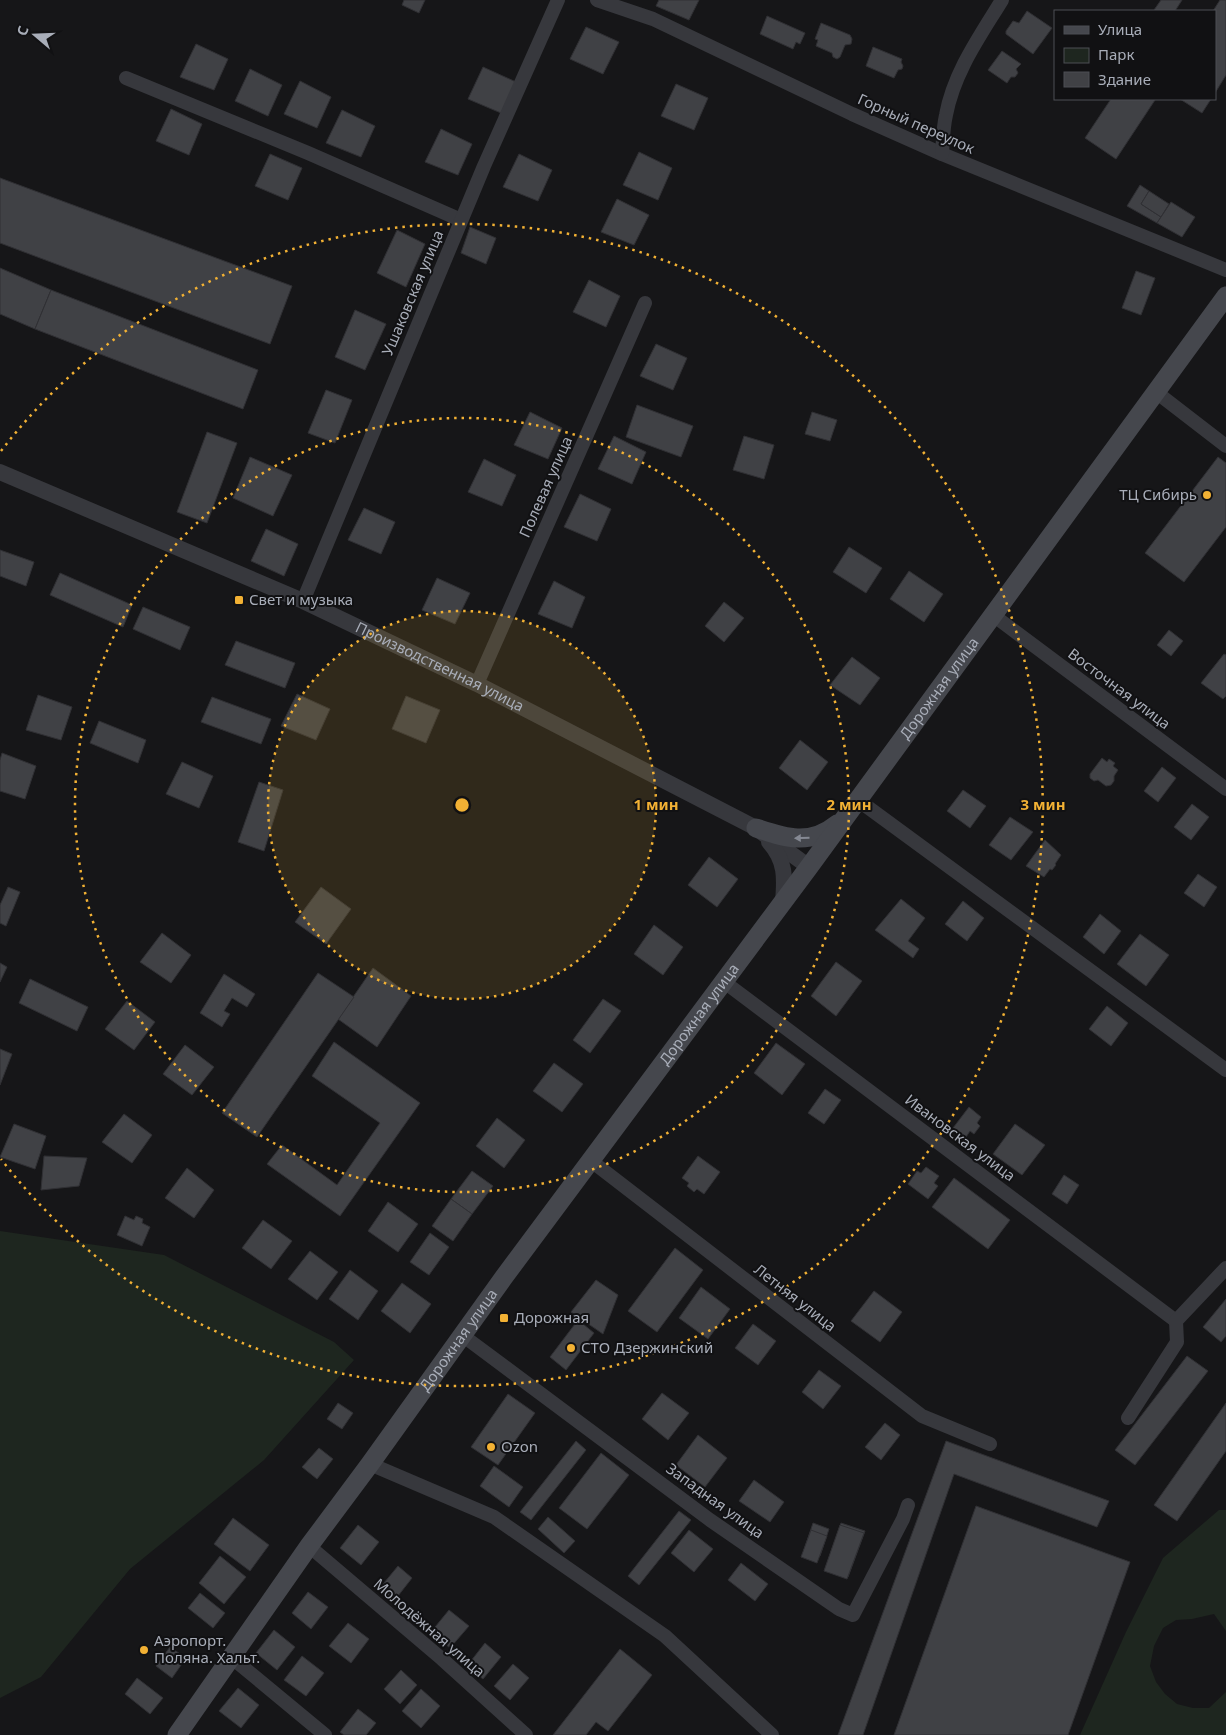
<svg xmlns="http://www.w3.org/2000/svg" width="1226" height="1735" viewBox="0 0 1226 1735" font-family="'Noto Sans',sans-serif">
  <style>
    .green { fill: #1e261f }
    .building { fill: #404145; stroke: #303034 }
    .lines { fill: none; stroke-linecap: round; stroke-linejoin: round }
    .minor { stroke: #37383d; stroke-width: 14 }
    .tertiary { stroke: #37383d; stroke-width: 16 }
    .secondary { stroke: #45474d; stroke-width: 19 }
    .oneway { fill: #858993 }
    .ring { fill: none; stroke: #f2b134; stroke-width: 2.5; stroke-dasharray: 2.5 5 }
    .poi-dot { fill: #f2b134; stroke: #111113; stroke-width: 2 }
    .labels { text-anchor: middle; stroke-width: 4; stroke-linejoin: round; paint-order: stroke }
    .street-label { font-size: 15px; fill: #a8adb8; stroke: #111113 }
    .poi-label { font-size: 15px; fill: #a8adb8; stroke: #111113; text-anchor: start }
    .centre { fill: #f2b134; stroke: #111113; stroke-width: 2.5 }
    .ring-label { font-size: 15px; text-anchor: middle; font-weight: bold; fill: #f2b134; stroke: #111113; stroke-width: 4; stroke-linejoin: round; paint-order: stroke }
  </style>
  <rect width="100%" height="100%" fill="#161618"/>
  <g class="green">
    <polygon points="0,1231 164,1255 334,1342 354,1360 264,1460 130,1569 41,1677 0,1698"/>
    <polygon points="1219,1510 1226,1510 1226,1631 1214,1614 1192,1619 1176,1620 1163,1628 1154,1646 1150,1666 1156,1682 1165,1694 1177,1704 1193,1708 1209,1708 1226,1692 1226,1735 1080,1735 1126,1632 1163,1558"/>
  </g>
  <g class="building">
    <polygon points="404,0 425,0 419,13 402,5"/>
    <polygon points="659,0 699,0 689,20 656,6"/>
    <polygon points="1161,0 1182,0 1175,11 1157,11 1154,10"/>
    <polygon points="1220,0 1226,0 1226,75 1215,93 1215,11 1213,11"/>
    <polygon points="1027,11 1052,28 1033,54 1006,34 1006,31 1013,21 1019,23"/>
    <polygon points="767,16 805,33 800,44 796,42 793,49 760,34"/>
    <polygon points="821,23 850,35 852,39 851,44 845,45 840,57 837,59 833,57 832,53 816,46 818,40 815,39"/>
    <polygon points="586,27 619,42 603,74 570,59"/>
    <polygon points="196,44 228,59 214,90 180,77"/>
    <polygon points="873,47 902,59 901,62 903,66 902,69 898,70 894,78 866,66"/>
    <polygon points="1002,51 1021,64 1016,69 1018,73 1015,77 1011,77 1007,83 988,70"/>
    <polygon points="483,67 516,82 501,113 468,99"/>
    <polygon points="250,69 282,85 268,116 235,101"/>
    <polygon points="300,81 331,97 317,128 284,114"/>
    <polygon points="676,84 708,98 694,130 661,116"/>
    <polygon points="1111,99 1153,99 1155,100 1116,159 1085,138"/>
    <polygon points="1180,99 1211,99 1202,113"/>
    <polygon points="171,109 202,124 189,155 156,141"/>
    <polygon points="342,110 375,126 361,157 326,143"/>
    <polygon points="441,129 472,144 458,175 425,162"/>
    <polygon points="639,152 672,168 658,200 623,185"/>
    <polygon points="270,154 302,168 288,200 255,186"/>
    <polygon points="519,154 552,170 538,201 503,187"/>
    <polygon points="0,178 292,286 270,344 0,243"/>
    <polygon points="1140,185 1149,191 1141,204 1161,217 1157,223 1127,206"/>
    <polygon points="1149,191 1169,204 1161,217 1141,204"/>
    <polygon points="617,199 649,215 634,245 601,232"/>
    <polygon points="1171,202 1195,217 1182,237 1157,223"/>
    <polygon points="470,227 496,238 486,264 461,253"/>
    <polygon points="397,230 425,244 406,287 377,273"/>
    <polygon points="0,268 51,290 35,329 0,314"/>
    <polygon points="1136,271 1155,278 1141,315 1122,308"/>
    <polygon points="589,280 620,296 606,327 573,312"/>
    <polygon points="51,290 258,370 243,409 35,329"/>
    <polygon points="355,310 386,324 365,370 335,357"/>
    <polygon points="656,344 687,358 673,390 640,376"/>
    <polygon points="326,390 352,400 335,443 308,433"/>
    <polygon points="637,405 693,426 681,457 626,437"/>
    <polygon points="530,412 562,428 548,459 514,445"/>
    <polygon points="812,412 837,420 830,441 805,434"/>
    <polygon points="207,432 237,443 207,523 177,512"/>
    <polygon points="614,436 646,452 632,484 598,469"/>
    <polygon points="744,436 774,445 764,479 733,470"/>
    <polygon points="250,457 292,475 273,516 233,498"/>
    <polygon points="1218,457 1226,463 1226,527 1184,582 1145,553"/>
    <polygon points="484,459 516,475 502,506 468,492"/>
    <polygon points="580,494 611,509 597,541 564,527"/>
    <polygon points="364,508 395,522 381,554 348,540"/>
    <polygon points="266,529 298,544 284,576 251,561"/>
    <polygon points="849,547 882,568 866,593 833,572"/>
    <polygon points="0,550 34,562 26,586 0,576"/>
    <polygon points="909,571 943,594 924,622 890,599"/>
    <polygon points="60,573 132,605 123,627 50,595"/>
    <polygon points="437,578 470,593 455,624 422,610"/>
    <polygon points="554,581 585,597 572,628 538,614"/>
    <polygon points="724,602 744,618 724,642 705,626"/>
    <polygon points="143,607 190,627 180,650 133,629"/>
    <polygon points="1169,630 1183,641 1171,656 1157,645"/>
    <polygon points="236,641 295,663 285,688 225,665"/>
    <polygon points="1224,654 1226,655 1226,696 1223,699 1201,683"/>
    <polygon points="852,657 880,678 860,705 830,685"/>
    <polygon points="297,694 330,709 316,740 281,726"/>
    <polygon points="38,695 72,707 61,740 26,730"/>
    <polygon points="406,696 440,710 426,743 392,729"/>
    <polygon points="212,697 271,719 261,744 201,722"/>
    <polygon points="99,721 146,740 138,763 90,743"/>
    <polygon points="800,740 828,762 807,790 779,768"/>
    <polygon points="2,753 36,766 25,799 0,791 0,760"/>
    <polygon points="1102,758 1107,762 1109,759 1115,763 1113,766 1118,770 1114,776 1114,781 1111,785 1106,786 1098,780 1094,781 1090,778 1090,774"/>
    <polygon points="182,762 213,776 199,808 166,794"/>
    <polygon points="1162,767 1176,778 1158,802 1144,791"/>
    <polygon points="259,782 283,790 264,851 238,842"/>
    <polygon points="963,790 986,806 970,828 947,811"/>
    <polygon points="1192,804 1209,817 1191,840 1174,827"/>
    <polygon points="1010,817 1033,832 1011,860 989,845"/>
    <polygon points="1045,840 1061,855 1055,864 1056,865 1052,870 1050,869 1044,877 1026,866"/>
    <polygon points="709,857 738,879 717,907 688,885"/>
    <polygon points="1198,874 1217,887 1204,907 1184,893"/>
    <polygon points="8,887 20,892 6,926 0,923 0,905"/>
    <polygon points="321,887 351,909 326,944 295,922"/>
    <polygon points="901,899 925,918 908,941 919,949 913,958 875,930"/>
    <polygon points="963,901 984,918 967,941 945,924"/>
    <polygon points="1100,914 1121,931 1104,954 1083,937"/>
    <polygon points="654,925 683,947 663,975 634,954"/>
    <polygon points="162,933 191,955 171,983 140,962"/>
    <polygon points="1140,934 1169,955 1146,986 1117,964"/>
    <polygon points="836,962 862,981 836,1016 811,996"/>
    <polygon points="0,963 7,967 0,982"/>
    <polygon points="373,968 411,996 377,1047 338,1019"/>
    <polygon points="318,973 354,997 257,1137 222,1113"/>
    <polygon points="224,974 255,994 247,1007 232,998 224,1011 230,1014 222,1027 200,1013"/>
    <polygon points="30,979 88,1007 77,1031 19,1003"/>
    <polygon points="603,999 621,1011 590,1053 573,1040"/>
    <polygon points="127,1001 155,1022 134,1050 105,1029"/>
    <polygon points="1107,1006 1128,1023 1111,1046 1089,1029"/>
    <polygon points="334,1042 420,1103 340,1216 267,1164 282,1145 337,1185 380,1123 312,1076"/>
    <polygon points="776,1043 805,1064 782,1095 754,1073"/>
    <polygon points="185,1045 214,1067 192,1095 163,1074"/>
    <polygon points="0,1049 12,1054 0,1085"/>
    <polygon points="554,1063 583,1084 562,1112 533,1091"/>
    <polygon points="825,1089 841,1100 824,1124 808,1113"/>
    <polygon points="969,1107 981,1117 977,1123 980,1126 974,1134 970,1131 966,1137 953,1128"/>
    <polygon points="124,1114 152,1135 132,1163 102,1142"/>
    <polygon points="497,1118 525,1140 504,1168 476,1146"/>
    <polygon points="14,1124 46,1136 35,1169 0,1157"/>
    <polygon points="1015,1124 1045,1145 1022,1175 993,1154"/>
    <polygon points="44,1156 87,1158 79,1186 41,1190"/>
    <polygon points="698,1156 720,1172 704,1194 697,1189 694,1192 687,1186 689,1183 682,1178"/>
    <polygon points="926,1167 939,1176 934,1183 938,1186 928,1199 908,1184 917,1171 921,1173"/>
    <polygon points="187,1168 214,1190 194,1218 165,1198"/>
    <polygon points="472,1171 493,1186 472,1214 451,1199"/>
    <polygon points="1064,1175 1079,1185 1067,1204 1052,1194"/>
    <polygon points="954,1178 1010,1220 988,1249 932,1207"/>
    <polygon points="451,1199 472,1214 453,1241 432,1226"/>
    <polygon points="388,1202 418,1224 398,1252 368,1231"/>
    <polygon points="125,1216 134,1220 136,1216 143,1219 142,1223 150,1227 142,1246 117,1235"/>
    <polygon points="263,1220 292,1241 271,1269 242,1248"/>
    <polygon points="430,1233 449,1247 429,1275 410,1262"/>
    <polygon points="675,1248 703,1270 657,1332 628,1311"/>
    <polygon points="310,1251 338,1272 317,1300 288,1279"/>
    <polygon points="350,1270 378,1291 358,1320 329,1299"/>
    <polygon points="596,1280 618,1295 603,1334 571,1312"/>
    <polygon points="402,1283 431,1304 410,1333 381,1311"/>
    <polygon points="701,1287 730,1309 708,1339 679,1318"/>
    <polygon points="874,1291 902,1312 880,1342 851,1321"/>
    <polygon points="1226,1299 1226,1336 1221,1342 1203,1327"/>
    <polygon points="578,1320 594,1333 566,1370 550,1357"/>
    <polygon points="753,1324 776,1341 758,1365 735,1348"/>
    <polygon points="1187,1356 1208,1371 1135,1465 1115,1450"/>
    <polygon points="819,1370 841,1386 823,1409 802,1392"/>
    <polygon points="662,1393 689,1413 668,1440 642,1419"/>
    <polygon points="508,1394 535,1413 498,1465 471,1447"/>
    <polygon points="338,1403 353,1413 342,1429 327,1419"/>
    <polygon points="1226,1403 1226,1451 1177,1521 1154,1505"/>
    <polygon points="885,1423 900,1435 881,1460 865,1447"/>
    <polygon points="698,1435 727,1458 705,1487 676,1465"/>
    <polygon points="576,1441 586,1450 531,1520 520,1512"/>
    <polygon points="946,1441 1109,1501 1097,1527 954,1474 863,1735 838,1735"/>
    <polygon points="319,1448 333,1459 317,1479 302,1467"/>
    <polygon points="601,1453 629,1475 587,1529 559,1508"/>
    <polygon points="494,1466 523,1487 509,1507 480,1486"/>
    <polygon points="754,1480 784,1502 770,1522 739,1501"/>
    <polygon points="976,1506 1130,1562 1068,1735 894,1735"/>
    <polygon points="679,1511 691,1520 639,1585 628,1576"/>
    <polygon points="548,1517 575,1541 564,1553 538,1529"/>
    <polygon points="233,1518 269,1545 250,1571 214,1544"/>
    <polygon points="813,1523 829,1529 820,1556 804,1550"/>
    <polygon points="841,1523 865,1531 848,1577 825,1569"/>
    <polygon points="358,1525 379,1542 361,1565 340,1548"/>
    <polygon points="840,1525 864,1533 847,1579 824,1571"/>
    <polygon points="689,1530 713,1549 694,1572 671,1553"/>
    <polygon points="811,1530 827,1536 817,1563 801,1557"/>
    <polygon points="220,1556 246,1577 224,1604 199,1583"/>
    <polygon points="741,1563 768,1584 755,1601 728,1580"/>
    <polygon points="398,1566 412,1578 394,1601 379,1589"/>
    <polygon points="308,1592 328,1607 311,1629 292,1613"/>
    <polygon points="200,1593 225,1613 213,1628 188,1608"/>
    <polygon points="449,1610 469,1626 450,1648 431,1632"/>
    <polygon points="348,1623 369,1639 351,1663 329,1646"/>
    <polygon points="274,1630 295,1647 277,1670 256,1653"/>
    <polygon points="485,1643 501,1657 483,1679 467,1666"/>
    <polygon points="170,1647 186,1658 172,1678 156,1666"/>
    <polygon points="620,1649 652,1675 608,1731 596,1722 586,1735 553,1735"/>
    <polygon points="302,1656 324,1673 306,1696 284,1680"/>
    <polygon points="513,1664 529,1678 510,1700 494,1686"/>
    <polygon points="401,1670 417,1685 400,1704 384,1689"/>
    <polygon points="137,1678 163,1698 150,1714 125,1694"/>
    <polygon points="238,1688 259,1705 241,1728 219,1711"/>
    <polygon points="421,1689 440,1706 421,1728 402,1711"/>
    <polygon points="358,1709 376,1723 366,1735 344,1735 340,1732"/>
  </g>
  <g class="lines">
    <g class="minor">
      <polyline points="597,0 653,19 852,114 942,154 1226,270"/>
      <polyline points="126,78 308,153 461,220"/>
      <path d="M942,154c1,-13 1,-26 4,-39 8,-43 34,-79 56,-115"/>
      <polyline points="1156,392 1226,446"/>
      <polyline points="303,601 484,166 558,0"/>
      <polyline points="993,615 1226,789"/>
      <polyline points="477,684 645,303"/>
      <polyline points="858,800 1226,1070"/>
      <polyline points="723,981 1176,1321"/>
      <polyline points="590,1160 922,1416 990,1444"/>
      <polyline points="462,1335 710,1520 839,1609 853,1615 903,1519 908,1505"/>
      <polyline points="1128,1418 1177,1342 1176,1321 1226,1268"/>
      <polyline points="370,1464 494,1517 665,1636 772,1735"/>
      <polyline points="309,1546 442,1659 526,1735"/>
      <polyline points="231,1657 325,1735"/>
    </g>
    <g class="tertiary">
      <path id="s1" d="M0,472l303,129 174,83 279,144 53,39"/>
      <path d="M769,842c17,19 16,36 14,60"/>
    </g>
    <g class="secondary">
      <path d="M756,828c30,10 54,18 81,-4"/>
      <path id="s2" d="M177,1735l132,-189 61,-82 134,-187 305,-410 417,-571"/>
    </g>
  </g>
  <defs><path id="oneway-solid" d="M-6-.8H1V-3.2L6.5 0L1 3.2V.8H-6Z" transform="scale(1.25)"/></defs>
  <use class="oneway" href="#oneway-solid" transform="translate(802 838) rotate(179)"/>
  <circle cx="462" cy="805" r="194" fill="#f2b134" fill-opacity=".12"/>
  <g class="ring">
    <circle cx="462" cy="805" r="194"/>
    <circle cx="462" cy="805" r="387"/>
    <path d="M1 451A581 581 0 1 1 1 1159"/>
  </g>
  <g class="poi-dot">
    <circle cx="1207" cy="495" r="5"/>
    <rect x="234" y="595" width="10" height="10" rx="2.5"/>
    <rect x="499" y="1313" width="10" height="10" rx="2.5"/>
    <circle cx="571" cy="1348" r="5"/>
    <circle cx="491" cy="1447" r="5"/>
    <circle cx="144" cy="1650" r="5"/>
  </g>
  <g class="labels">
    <g class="street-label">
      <text transform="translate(916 124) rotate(24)" y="5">Горный переулок</text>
      <text transform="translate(413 293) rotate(-67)" y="5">Ушаковская улица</text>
      <text transform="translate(546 487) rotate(-66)" y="5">Полевая улица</text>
      <text dy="5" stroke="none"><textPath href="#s1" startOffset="481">Производственная улица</textPath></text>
      <text dy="5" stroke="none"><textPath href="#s2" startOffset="1295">Дорожная улица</textPath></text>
      <text transform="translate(1119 689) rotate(37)" y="5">Восточная улица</text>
      <text dy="5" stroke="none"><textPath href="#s2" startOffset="890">Дорожная улица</textPath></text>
      <text transform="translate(960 1138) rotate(37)" y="5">Ивановская улица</text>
      <text transform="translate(795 1298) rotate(38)" y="5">Летняя улица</text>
      <text dy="5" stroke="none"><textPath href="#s2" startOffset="485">Дорожная улица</textPath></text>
      <text transform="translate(715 1501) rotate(36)" y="5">Западная улица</text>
      <text transform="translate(429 1628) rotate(41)" y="5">Молодёжная улица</text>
    </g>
    <g class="poi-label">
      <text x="1197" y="500" text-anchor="end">ТЦ Сибирь</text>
      <text x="249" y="605">Свет и музыка</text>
      <text x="514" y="1323">Дорожная</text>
      <text x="581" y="1353">СТО Дзержинский</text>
      <text x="501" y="1452">Ozon</text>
      <text x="154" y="1646">Аэропорт.<tspan x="154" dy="17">Поляна. Хальт.</tspan></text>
    </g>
  </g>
  <circle cx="462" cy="805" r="8" class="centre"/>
  <g class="ring-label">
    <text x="656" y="810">1 мин</text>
    <text x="849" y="810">2 мин</text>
    <text x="1043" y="810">3 мин</text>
  </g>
  <rect x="1054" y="10" width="162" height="90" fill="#111113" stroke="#4d4f55"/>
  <rect x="1064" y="26" width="25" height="8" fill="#45474d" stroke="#4d4f55"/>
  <text x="1098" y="35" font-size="15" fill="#a8adb8">Улица</text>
  <rect x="1064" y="48" width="25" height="15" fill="#1e261f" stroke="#4d4f55"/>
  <text x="1098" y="60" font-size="15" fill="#a8adb8">Парк</text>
  <rect x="1064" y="72" width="25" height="15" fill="#404145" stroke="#4d4f55"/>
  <text x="1098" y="85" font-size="15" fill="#a8adb8">Здание</text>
  <g transform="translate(35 35) rotate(289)" stroke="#111113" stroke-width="4" paint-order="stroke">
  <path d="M0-4L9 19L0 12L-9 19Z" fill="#a8adb8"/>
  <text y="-8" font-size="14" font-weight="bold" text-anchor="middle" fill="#a8adb8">С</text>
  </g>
</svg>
